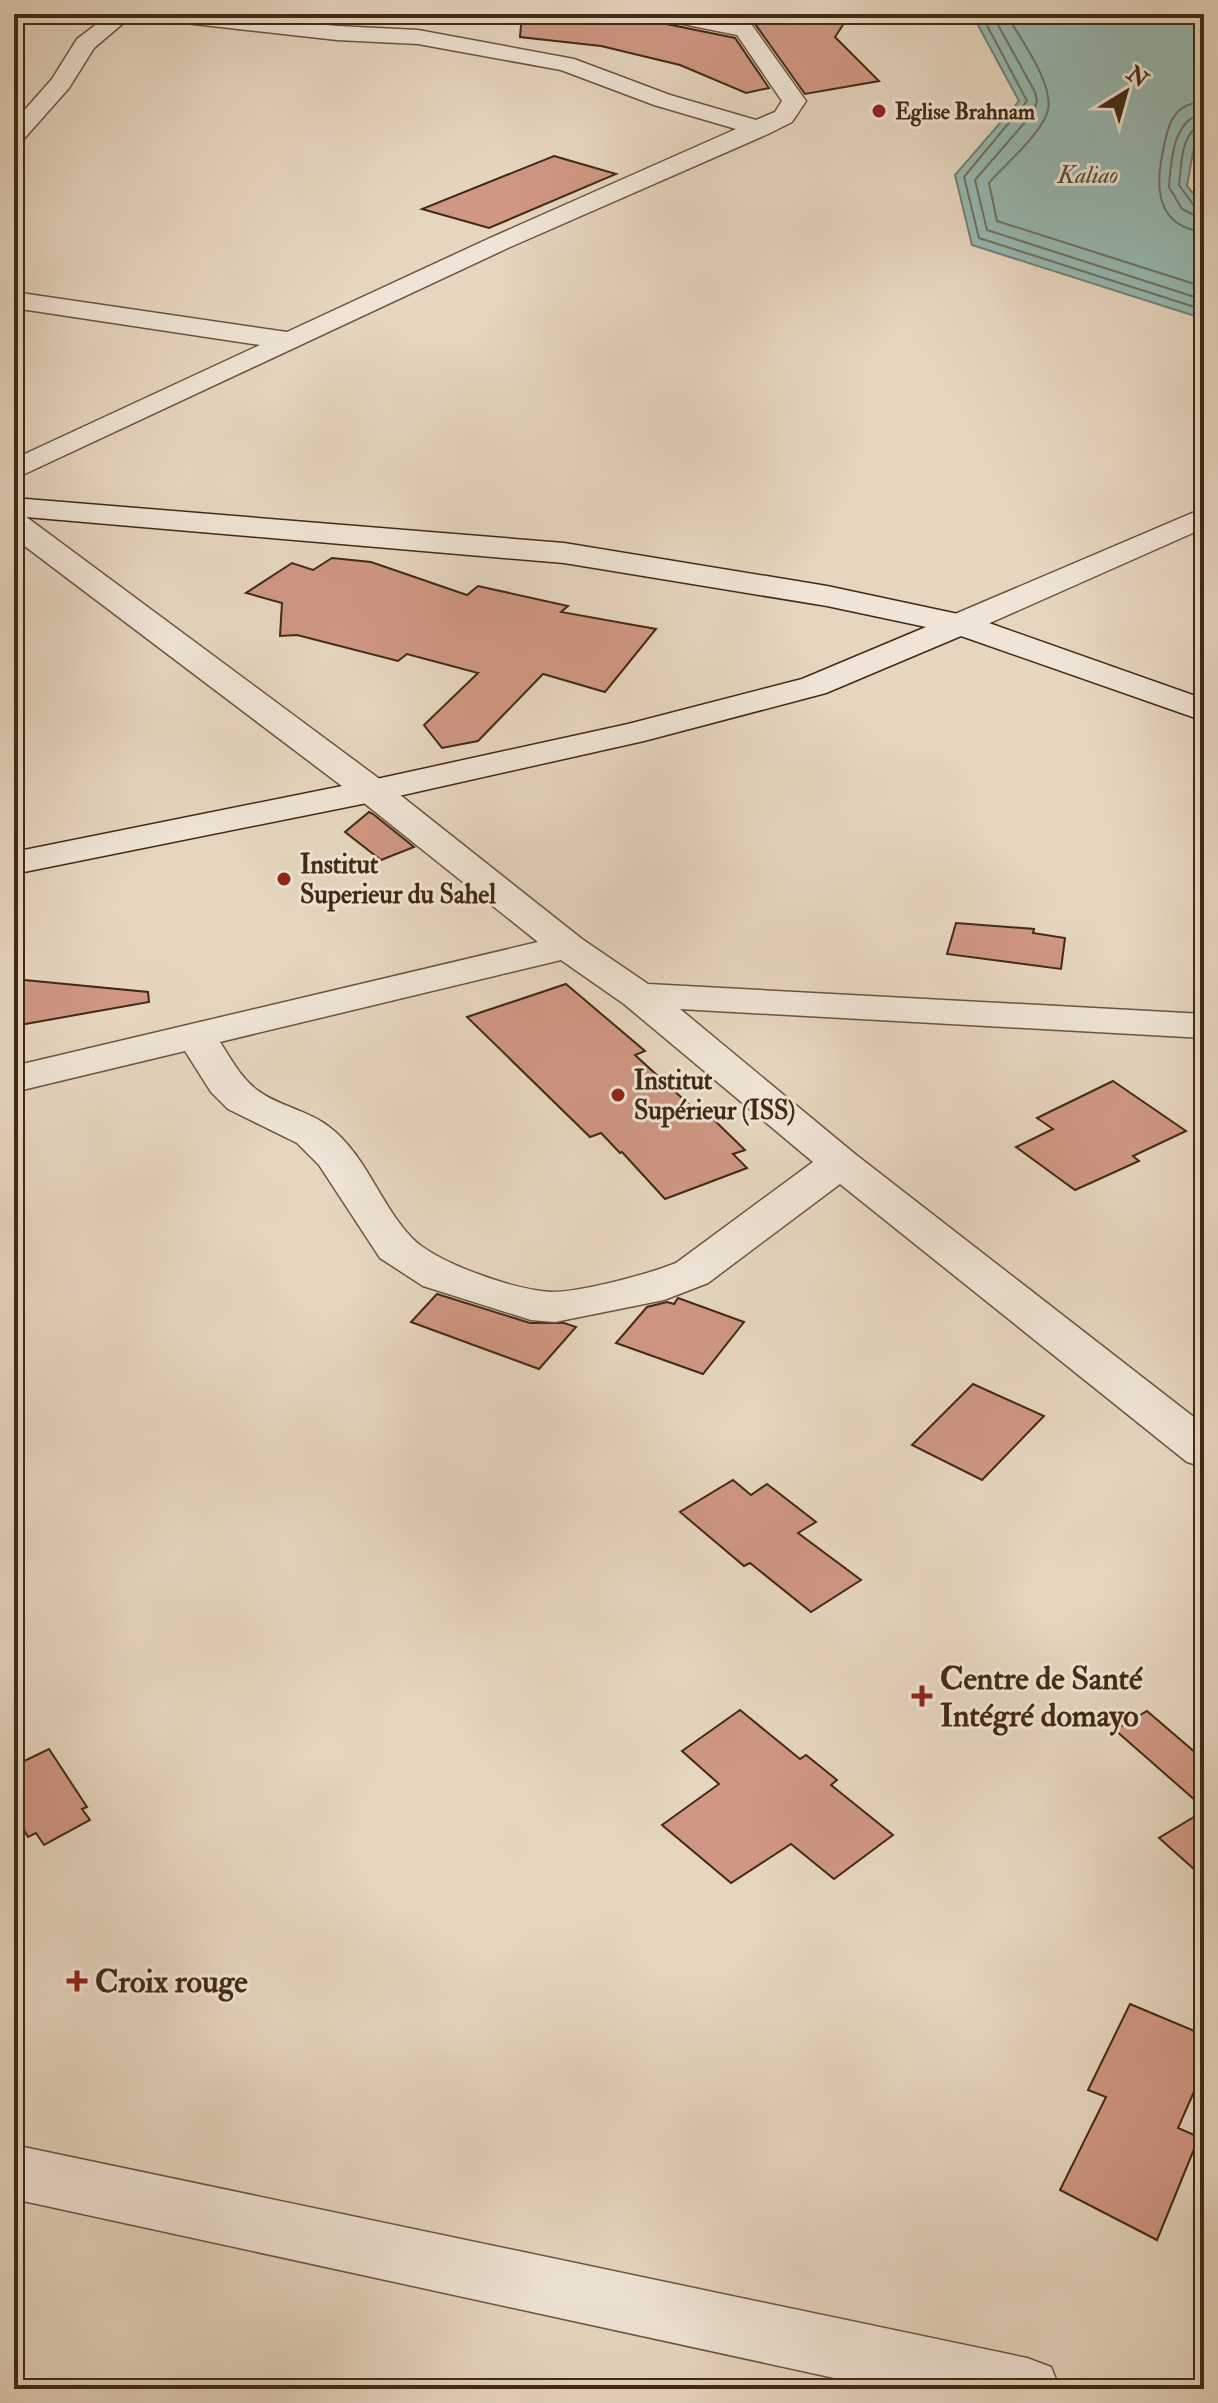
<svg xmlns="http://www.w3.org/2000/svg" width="1218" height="2403" viewBox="0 0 1218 2403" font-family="'IM FELL Double Pica',serif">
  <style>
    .water { fill: #96b9b1; stroke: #748072; stroke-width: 2 }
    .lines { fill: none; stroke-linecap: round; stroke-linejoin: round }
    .shore { stroke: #6c7262; stroke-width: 2 }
    .building { fill: #d09784; stroke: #412a14; stroke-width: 2 }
    .street-casing { stroke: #6a553f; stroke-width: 3 }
    .secondary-casing { stroke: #412a14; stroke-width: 3 }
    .path { stroke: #412a14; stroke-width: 3; stroke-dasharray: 3 2; stroke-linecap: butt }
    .street { fill: #efe4d5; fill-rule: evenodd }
    .secondary { fill: #efe4d5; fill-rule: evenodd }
    .poi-dot { fill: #8f2418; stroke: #efe4d5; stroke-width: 3 }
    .labels { text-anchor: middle; stroke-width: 6; stroke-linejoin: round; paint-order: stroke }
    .far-poi-label { font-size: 22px; font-weight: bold; fill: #412a14; stroke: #efe4d5; text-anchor: start }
    .far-water-label { font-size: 24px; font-style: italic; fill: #564e3b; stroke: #efe4d5 }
    .poi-label { font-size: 26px; font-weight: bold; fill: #412a14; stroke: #efe4d5; text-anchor: start }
    .near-poi-label { font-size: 32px; font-weight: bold; fill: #412a14; stroke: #efe4d5; text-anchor: start }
  </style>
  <rect width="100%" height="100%" fill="#e6d6bf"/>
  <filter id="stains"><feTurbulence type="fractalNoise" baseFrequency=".0025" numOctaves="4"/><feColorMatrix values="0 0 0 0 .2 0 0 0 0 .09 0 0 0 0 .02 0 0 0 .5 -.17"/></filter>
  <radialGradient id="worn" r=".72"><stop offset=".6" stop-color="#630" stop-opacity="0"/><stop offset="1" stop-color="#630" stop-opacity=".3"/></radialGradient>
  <polygon class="water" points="972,14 1204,14 1204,130 1196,135 1187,186 1204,206 1204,319 972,245 955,175 1019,101"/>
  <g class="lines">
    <g class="shore">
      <polyline points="981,14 1027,101 964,177 979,238 1204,310"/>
      <polyline points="992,14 1035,92 1037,102 1033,113 975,180 987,230 1204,300"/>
      <path d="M1006,14c13,22 48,70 42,96 -6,24 -43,54 -59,73l8,38 207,66"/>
      <path d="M1204,101c-11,2 -21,4 -28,13 -9,11 -11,28 -14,42 -7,36 -3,71 42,76"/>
      <path d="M1204,113c-31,6 -33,47 -35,74l13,22 22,11"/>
      <path d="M1204,123c-24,9 -22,40 -25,62l16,22 9,3"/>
    </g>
  </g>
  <g class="building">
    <polygon points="522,14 652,14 657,22 735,38 769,88 746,93 680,65 601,46 520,37"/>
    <polygon points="748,14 850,14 835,37 879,81 805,94"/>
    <polygon points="554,156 616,174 489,228 422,209"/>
    <polygon points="332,558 371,562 467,595 478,586 568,606 561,612 656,629 605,692 543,674 478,741 442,748 424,725 478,673 407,654 398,661 297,635 280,636 282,603 246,593 292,563 313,570"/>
    <polygon points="369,812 373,814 414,847 381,860 345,832"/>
    <polygon points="956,923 1034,929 1033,933 1065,938 1061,969 947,954"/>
    <polygon points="14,979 148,992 149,1002 14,1026"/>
    <polygon points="566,984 645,1051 635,1055 705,1119 711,1117 745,1150 733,1154 747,1168 665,1199 622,1152 620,1153 601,1133 590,1137 467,1017"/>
    <polygon points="1113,1081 1186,1131 1133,1156 1139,1161 1075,1190 1016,1147 1053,1129 1037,1118"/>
    <polygon points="437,1294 530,1323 564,1323 576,1327 539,1369 411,1322"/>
    <polygon points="678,1298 744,1322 703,1374 616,1343 647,1307 667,1302 674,1304"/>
    <polygon points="973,1384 1044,1416 982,1480 912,1445"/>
    <polygon points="733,1480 751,1495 767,1484 816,1522 798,1533 861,1580 811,1612 750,1563 744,1566 680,1512"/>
    <polygon points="740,1710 800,1759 806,1755 837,1780 831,1785 893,1835 834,1879 791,1844 731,1883 662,1825 719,1784 682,1751"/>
    <polygon points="1147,1711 1204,1760 1204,1808 1115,1730"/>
    <polygon points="49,1749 87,1807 82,1809 90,1820 44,1845 36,1833 28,1837 14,1813 14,1766"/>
    <polygon points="1204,1811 1204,1878 1159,1838"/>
    <polygon points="1130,2004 1204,2035 1204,2069 1178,2128 1199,2137 1157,2240 1060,2190 1106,2097 1088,2090"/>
  </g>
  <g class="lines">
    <g class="street-casing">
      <g id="street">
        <polygon points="110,14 134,14 94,48 69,88 22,141 14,143 14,122 52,79 77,39"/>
        <polygon points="147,14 219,14 337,26 418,30 574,59 670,95 756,120 775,112 782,101 737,35 658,19 655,14 698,14 726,20 722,14 744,14 806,101 792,122 768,134 508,248 14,479 14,459 260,345 14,308 14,292 287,332 490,238 736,129 654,105 561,70 418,44 337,40 158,20"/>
        <polygon points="1204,508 1204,528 972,631 960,634 948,631 943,624 948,617"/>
        <path d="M14,514l11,2 360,267 197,156 66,45 556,30v24l-524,-29 175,145 349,271v42l-17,-5 -347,-278 -132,99 -44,17 -109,22 -24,-2 -108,-34 -43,-28 -61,-93 -22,-22 -69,-34 -17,-17 -26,-41 -171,41v-26l524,-124 -179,-143 -345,-261zM561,960l63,44 189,158 -137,101c-27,11 -95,29 -124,29 -35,-1 -116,-29 -140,-54 -32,-33 -46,-84 -84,-112 -21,-16 -50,-20 -71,-36 -16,-12 -26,-31 -37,-48z"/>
        <polygon points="14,2145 1027,2358 1051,2367 1060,2389 885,2389 14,2199"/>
      </g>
    </g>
    <g class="secondary-casing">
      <polygon id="secondary" points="14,498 564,543 827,586 972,617 1204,699 1204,721 961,636 826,693 644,741 372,802 14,874 14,852 372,780 628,724 802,679 926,627 827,606 564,563 14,516"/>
    </g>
    <polyline class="path" points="1204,157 1198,162 1195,185 1204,197"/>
    <use href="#street" class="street"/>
    <use href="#secondary" class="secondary"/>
  </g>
  <g class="poi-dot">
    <circle cx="879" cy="111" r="8"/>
    <circle cx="284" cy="879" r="8"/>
    <circle cx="618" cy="1095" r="8"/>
    <path d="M918 1684h8v8h8v8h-8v8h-8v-8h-8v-8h8z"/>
    <path d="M73 1969h8v8h8v8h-8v8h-8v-8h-8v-8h8z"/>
  </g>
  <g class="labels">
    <g class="far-poi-label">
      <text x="895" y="119">Eglise Brahnam</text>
    </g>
    <g class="far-water-label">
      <text x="1088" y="183">Kaliao</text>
    </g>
    <g class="poi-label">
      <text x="300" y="873">Institut<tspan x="300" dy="30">Superieur du Sahel</tspan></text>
      <text x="634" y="1089">Institut<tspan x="634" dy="30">Supérieur (ISS)</tspan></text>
    </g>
    <g class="near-poi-label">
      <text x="940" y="1689">Centre de Santé<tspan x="940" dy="37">Intégré domayo</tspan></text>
      <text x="95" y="1992">Croix rouge</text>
    </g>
  </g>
  <rect width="1218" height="2403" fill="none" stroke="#e6d6bf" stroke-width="48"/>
  <rect x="16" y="16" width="1186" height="2371" fill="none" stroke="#412a14" stroke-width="4"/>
  <rect x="24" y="24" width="1170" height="2355" fill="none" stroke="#412a14" stroke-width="2"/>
  <g transform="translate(1126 92) rotate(37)" stroke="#efe4d5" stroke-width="6" paint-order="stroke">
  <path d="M0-6L14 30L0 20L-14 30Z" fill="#412a14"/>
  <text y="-12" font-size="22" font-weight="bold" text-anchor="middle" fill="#412a14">N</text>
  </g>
  <rect width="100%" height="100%" filter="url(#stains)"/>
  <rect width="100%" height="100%" fill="url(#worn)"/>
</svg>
